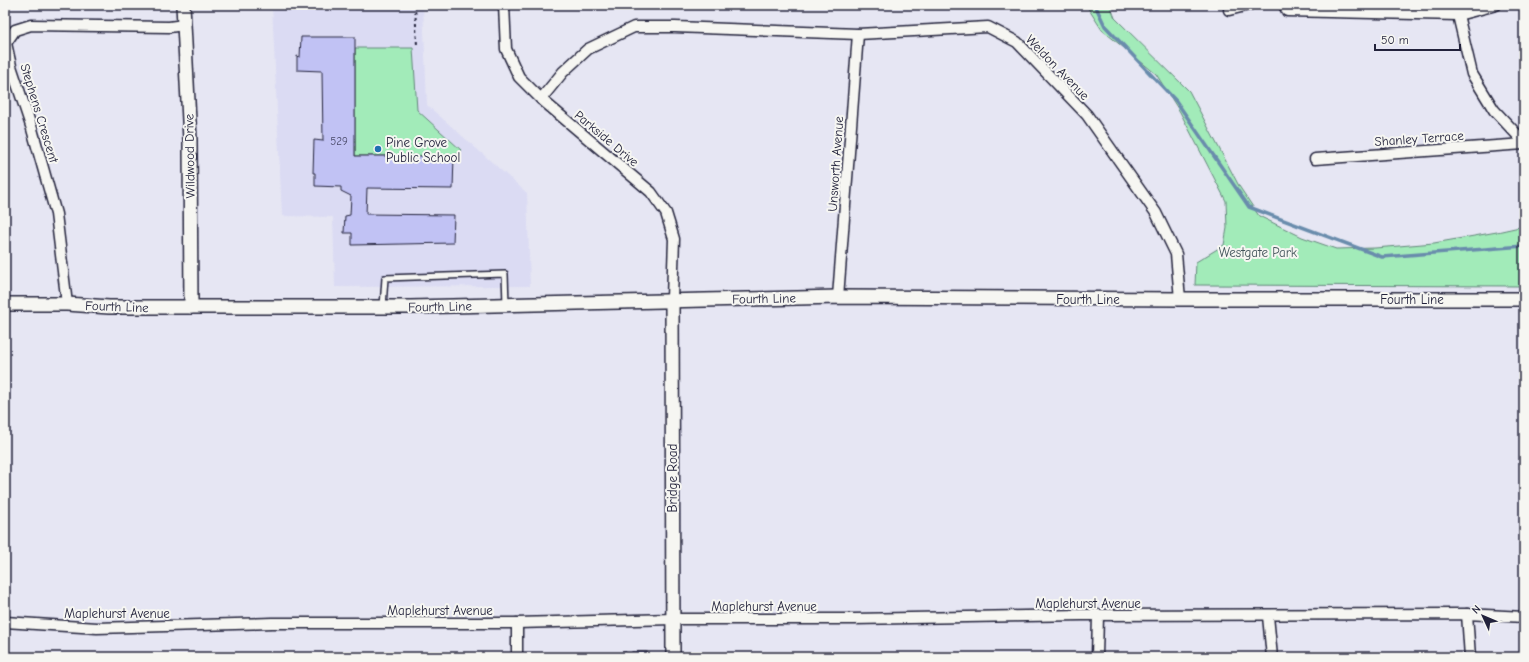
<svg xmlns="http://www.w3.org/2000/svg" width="1529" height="662" viewBox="0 0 1529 662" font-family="'Comic Neue',sans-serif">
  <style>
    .built { fill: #dbdbf3 }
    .green { fill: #a2ebb9; stroke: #62867a }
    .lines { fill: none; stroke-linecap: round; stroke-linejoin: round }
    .stream { stroke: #698cac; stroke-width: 3.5 }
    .building { fill: #c1c2f4; stroke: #22223b }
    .service-casing { stroke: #22223b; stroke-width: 8 }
    .minor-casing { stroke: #22223b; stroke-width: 13 }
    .tertiary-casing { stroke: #22223b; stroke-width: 16 }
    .path { stroke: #22223b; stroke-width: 2; stroke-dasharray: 3 3; stroke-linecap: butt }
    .service { stroke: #f6f6f2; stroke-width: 5 }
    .minor { stroke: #f6f6f2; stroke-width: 10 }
    .tertiary { stroke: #f6f6f2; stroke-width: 13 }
    .poi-dot { fill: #1f6fb2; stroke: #f6f6f2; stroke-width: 1.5 }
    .labels { text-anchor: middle; stroke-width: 4; stroke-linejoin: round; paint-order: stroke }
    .number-label { font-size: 11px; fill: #4a4a69 }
    .street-label { font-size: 13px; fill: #22223b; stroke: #f6f6f2 }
    .poi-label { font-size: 13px; fill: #22223b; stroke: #f6f6f2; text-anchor: start }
    .park-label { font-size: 13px; fill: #42545a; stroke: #f6f6f2 }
  </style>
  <rect width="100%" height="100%" fill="#e6e6f3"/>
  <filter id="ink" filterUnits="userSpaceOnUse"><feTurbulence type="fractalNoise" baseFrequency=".025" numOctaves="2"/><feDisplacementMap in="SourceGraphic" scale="8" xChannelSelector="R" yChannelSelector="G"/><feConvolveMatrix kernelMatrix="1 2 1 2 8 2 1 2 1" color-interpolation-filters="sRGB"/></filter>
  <g filter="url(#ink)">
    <polygon class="built" points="272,5 423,5 427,105 527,193 530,286 335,287 333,217 282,216"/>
    <g class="green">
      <polygon points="1086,5 1110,5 1115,18 1189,91 1239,186 1259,216 1302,237 1336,249 1375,248 1434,243 1497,232 1524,226 1524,286 1195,285 1196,262 1224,245 1227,228 1226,201 1180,112 1156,74 1102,30"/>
      <polygon points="355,48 413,48 417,110 461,150 454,156 355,156"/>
    </g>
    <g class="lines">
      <polyline class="stream" points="1095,5 1105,26 1176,101 1249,207 1382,257 1524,246"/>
    </g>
    <g class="building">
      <polygon points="301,37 355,37 355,156 454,156 453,189 367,188 366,214 454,215 453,243 352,245 352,233 344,233 345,216 350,215 351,196 341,191 341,187 315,186 315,173 313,173 314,140 323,141 322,71 297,70 297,56 300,57"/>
      <polygon points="626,652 626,657 612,657 613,653"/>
      <rect x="632" y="652" width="15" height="5"/>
      <polygon points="562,653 562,657 547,657 547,654"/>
    </g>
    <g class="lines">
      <g class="service-casing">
        <polyline id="service" points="383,307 385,278 505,274 506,304"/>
      </g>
      <g class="minor-casing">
        <g id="minor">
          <polyline points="504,5 506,49 519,77 541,99 651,192 666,213 674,239 672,299"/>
          <polyline points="1284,5 1287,11 1458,15 1496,5"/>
          <polyline points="1229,10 1249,5"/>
          <polyline points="1458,15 1472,74 1494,110 1524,142"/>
          <polyline points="541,99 563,72 588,49 634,27 675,27 858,34 988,27 1017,42 1087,115 1156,213 1176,254 1180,299"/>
          <polyline points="1315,159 1524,144"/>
          <polyline points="838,297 858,34"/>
          <polyline points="67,304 56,214 32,129 11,66 6,43 15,30 31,25 169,27 184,25"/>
          <polyline points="1467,614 1470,657"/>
          <polyline points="1268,616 1272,657"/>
          <polyline points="5,622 97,628 272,623 517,623 673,619 854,619 1082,615 1467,614 1524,617"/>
          <polyline points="517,623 517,657"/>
          <polyline points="1097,657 1098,615"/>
        </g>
      </g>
      <g class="tertiary-casing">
        <g id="tertiary">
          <polyline points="183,5 190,140 191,307"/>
          <polyline points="672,299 673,657"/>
          <polyline points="5,304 67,304 109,307 411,307 838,297 1180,299 1524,299"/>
        </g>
      </g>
      <polyline class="path" points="415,5 417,46"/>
      <use href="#service" class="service"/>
      <use href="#minor" class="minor"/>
      <use href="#tertiary" class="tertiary"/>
    </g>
  </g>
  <circle class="poi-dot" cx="378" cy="149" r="4"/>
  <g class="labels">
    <g class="number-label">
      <text x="339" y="145">529</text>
    </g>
    <g class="street-label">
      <text transform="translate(1058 67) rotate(46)" y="5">Weldon Avenue</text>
      <text transform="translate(40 113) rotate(73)" y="5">Stephens Crescent</text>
      <text transform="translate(607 138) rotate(40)" y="5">Parkside Drive</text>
      <text transform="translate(1419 138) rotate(-4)" y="5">Shanley Terrace</text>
      <text transform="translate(189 156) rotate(-91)" y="5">Wildwood Drive</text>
      <text transform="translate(835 164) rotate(-86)" y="5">Unsworth Avenue</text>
      <text transform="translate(764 298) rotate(-1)" y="5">Fourth Line</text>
      <text x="1088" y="304">Fourth Line</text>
      <text x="1412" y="304">Fourth Line</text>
      <text transform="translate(117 306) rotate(2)" y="5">Fourth Line</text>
      <text transform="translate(440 306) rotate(-1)" y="5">Fourth Line</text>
      <text transform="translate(672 478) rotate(-90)" y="5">Bridge Road</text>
      <text x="1088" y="608">Maplehurst Avenue</text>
      <text x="764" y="611">Maplehurst Avenue</text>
      <text x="440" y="615">Maplehurst Avenue</text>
      <text x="117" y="618">Maplehurst Avenue</text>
    </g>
    <g class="poi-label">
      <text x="386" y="147">Pine Grove<tspan x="386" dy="15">Public School</tspan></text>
    </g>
    <g class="park-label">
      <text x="1258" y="257">Westgate Park</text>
    </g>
  </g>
  <rect width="1529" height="662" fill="none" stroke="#f6f6f2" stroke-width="20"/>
  <rect x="10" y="10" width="1509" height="642" fill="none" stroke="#22223b" stroke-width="1.5" filter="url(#ink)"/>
  <g transform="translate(1483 616) rotate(314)" stroke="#f6f6f2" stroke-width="3" paint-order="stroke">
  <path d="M0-3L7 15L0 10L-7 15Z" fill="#22223b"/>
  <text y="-6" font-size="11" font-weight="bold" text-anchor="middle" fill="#22223b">N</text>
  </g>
  <path d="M1375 44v6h85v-6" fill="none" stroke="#22223b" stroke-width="2"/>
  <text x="1381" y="44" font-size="12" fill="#22223b" stroke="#f6f6f2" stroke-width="3" paint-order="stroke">50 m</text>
</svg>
